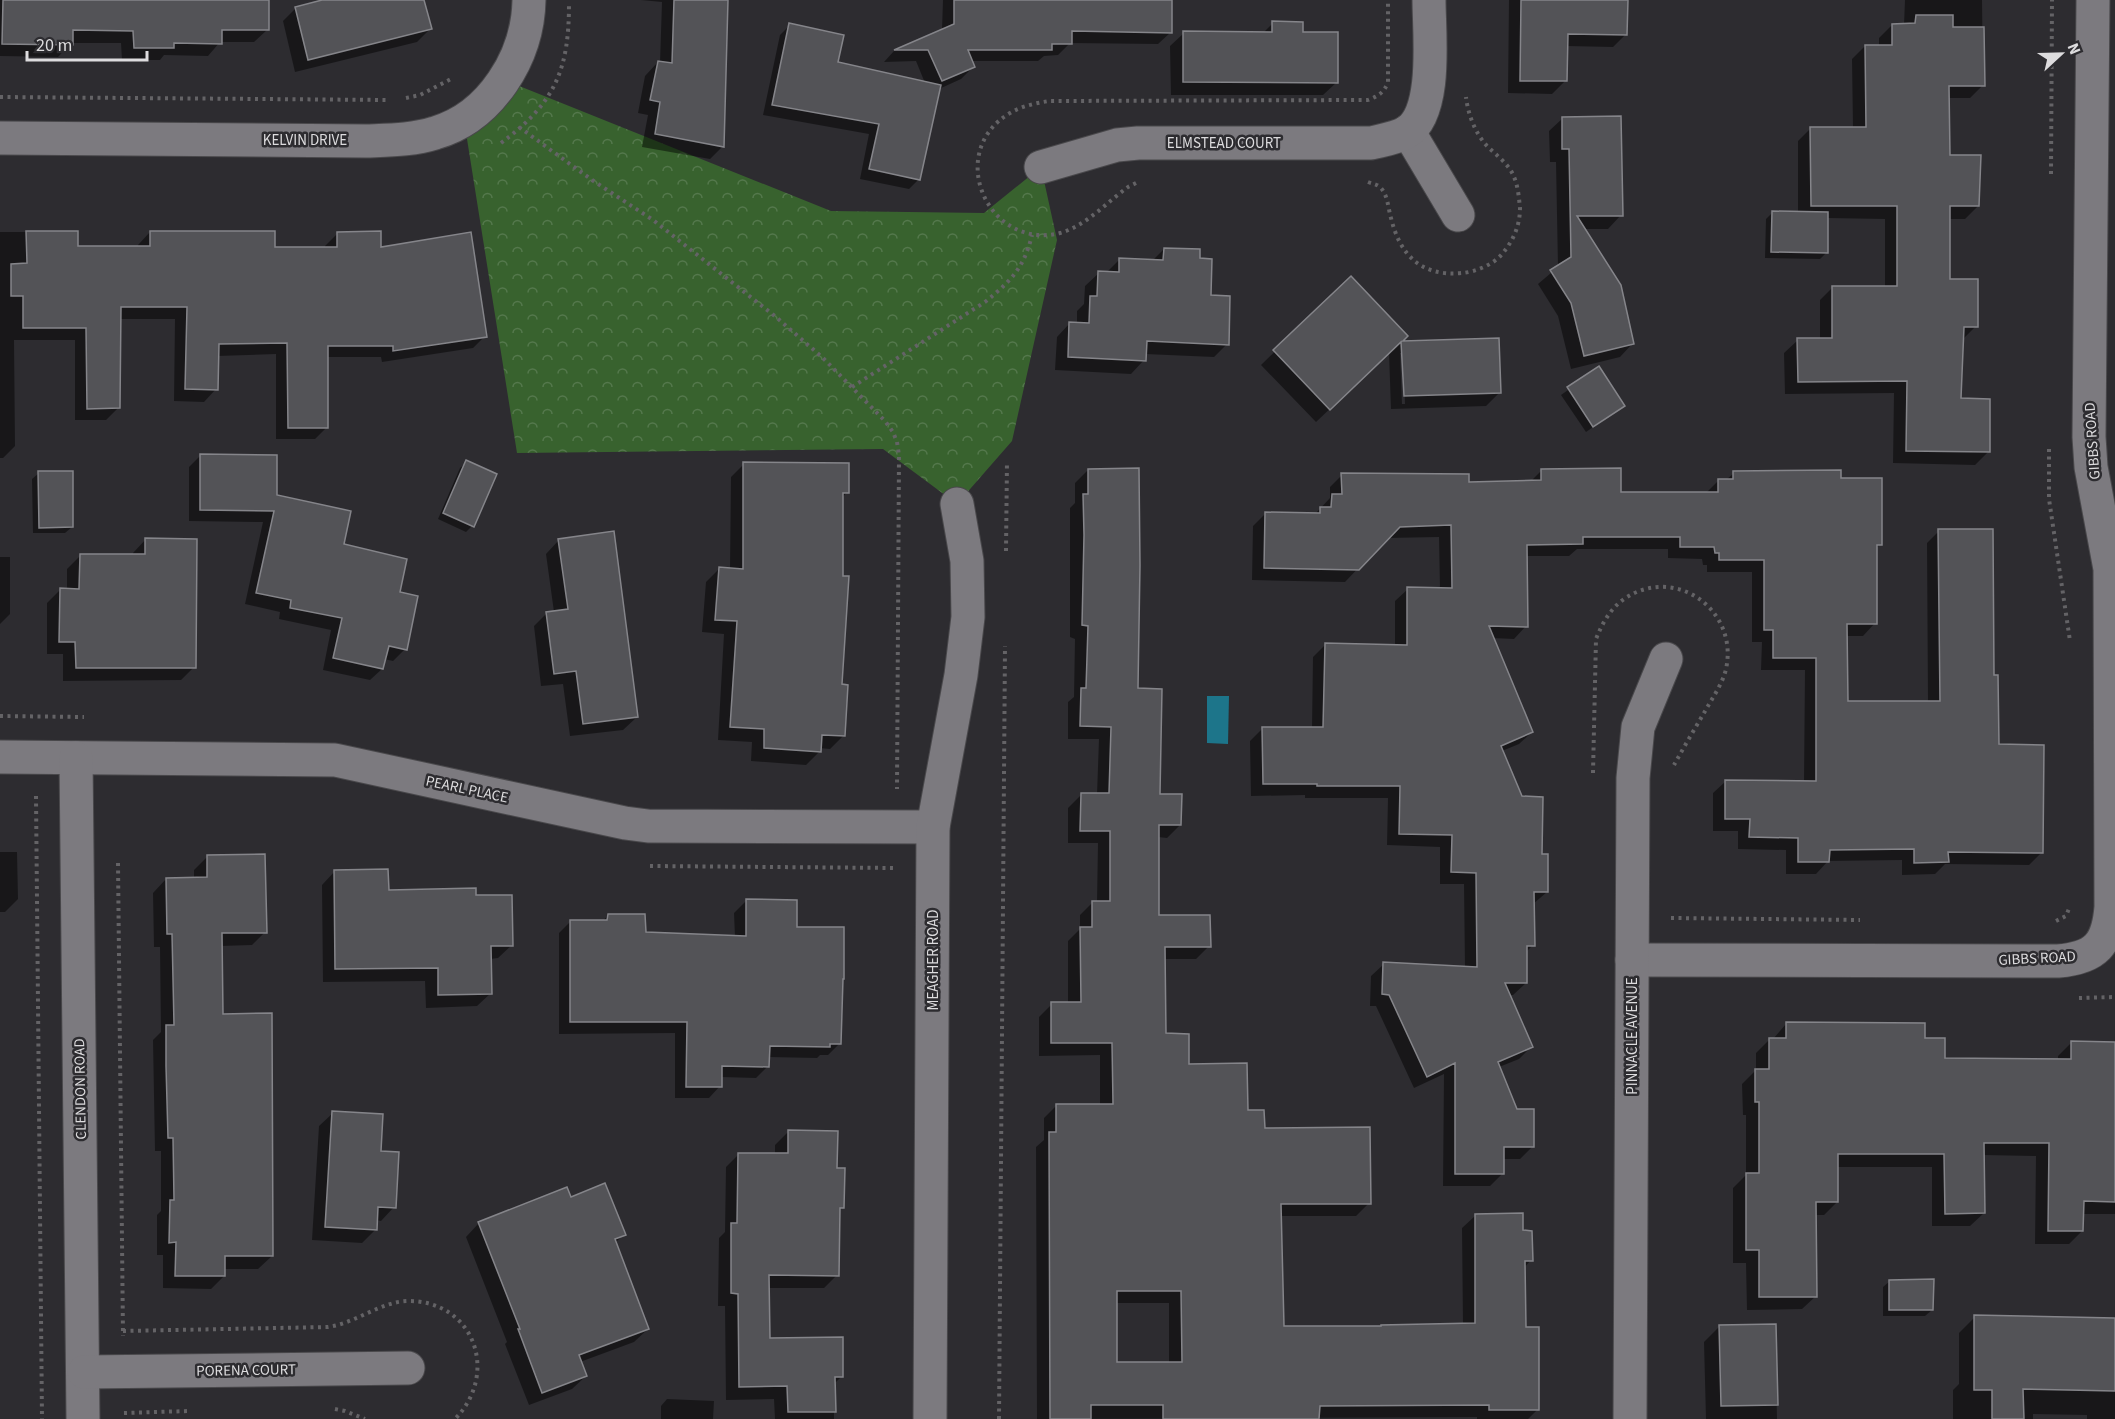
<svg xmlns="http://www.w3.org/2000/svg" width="2115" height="1419" viewBox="0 0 2115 1419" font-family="'Source Sans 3',sans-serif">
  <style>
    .park { fill: url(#park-crowns) }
    .water { fill: #1d758a }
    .shadow { fill: #0007; fill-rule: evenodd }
    .building { fill: #535357; stroke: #85858a; stroke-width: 1.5; fill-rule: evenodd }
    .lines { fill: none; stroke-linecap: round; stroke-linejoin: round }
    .minor-casing { stroke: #49484b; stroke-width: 35 }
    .path { stroke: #646366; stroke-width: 4; stroke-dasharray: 3 4.5; stroke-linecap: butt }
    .minor { stroke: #7c7a7f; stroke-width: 33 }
    .labels { text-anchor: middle; stroke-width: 5; stroke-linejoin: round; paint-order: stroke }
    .street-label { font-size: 15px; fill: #dddcde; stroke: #2d2c30 }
  </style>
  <defs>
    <pattern id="park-crowns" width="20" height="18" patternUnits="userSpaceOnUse" patternTransform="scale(1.5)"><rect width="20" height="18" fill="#38622e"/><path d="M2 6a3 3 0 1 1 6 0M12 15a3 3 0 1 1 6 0" fill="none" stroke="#54784c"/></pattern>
  </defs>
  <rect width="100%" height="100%" fill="#2d2c30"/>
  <polygon class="park" points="504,80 831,211 984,213 1041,167 1057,240 1012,441 957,504 883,449 517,453 464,120"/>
  <polygon class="water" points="1207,696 1229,696 1228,744 1207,743"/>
  <g class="shadow">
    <polygon points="0,0 267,0 267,30 254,42 220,42 208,56 164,55 160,60 122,60 121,43 71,43 58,57 0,56"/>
    <polygon points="328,0 423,0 430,29 417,42 295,72 283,21 296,8"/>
    <polygon points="641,0 727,0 723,146 710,159 642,147 648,115 638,113 645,76 658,62 660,63 662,2"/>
    <polygon points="943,0 1171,0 1171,32 1158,44 1070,43 1058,55 1044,56 1038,61 971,61 973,67 961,79 939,89 919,179 909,189 860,179 869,134 763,115 780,35 790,25 836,63 925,83 916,61 884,62 894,51 942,30"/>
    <polygon points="1509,0 1626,0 1626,34 1613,47 1566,46 1565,81 1552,94 1508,93"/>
    <polygon points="1905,0 1982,0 1983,85 1970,98 1948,98 1948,156 1978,206 1965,219 1948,219 1948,280 1976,326 1963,339 1959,400 1988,452 1975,465 1893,463 1894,393 1785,394 1784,353 1798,340 1820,339 1820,300 1833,287 1885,287 1885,219 1827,218 1826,253 1820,259 1765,258 1766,219 1772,213 1798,213 1798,141 1811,128 1853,128 1852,59 1865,46 1879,46 1879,38 1892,25 1904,25"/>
    <polygon points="1273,23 1337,82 1323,95 1171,95 1170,46 1184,33 1263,33"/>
    <polygon points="1563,118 1621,215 1608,229 1583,229 1633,343 1620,357 1571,369 1558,316 1538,284 1558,267 1556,162 1550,162 1549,131"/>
    <polygon points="0,232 76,232 76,248 138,247 138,245 150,232 274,249 325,248 325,246 337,234 379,249 485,336 473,348 382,362 381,357 326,357 327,427 315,439 276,439 276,354 217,356 216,389 204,402 174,401 175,319 119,319 118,408 106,420 75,420 75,340 14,340 15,446 3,458 0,458"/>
    <polygon points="1164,249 1199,260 1209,297 1227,344 1214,357 1145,354 1144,360 1131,374 1055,370 1057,337 1070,323 1077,324 1077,311 1084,304 1085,286 1099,273 1106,273 1119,260 1152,261"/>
    <path d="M1351,278l48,64 98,-2 2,53 -13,13 -95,3 -2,-56 -73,69 -55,-57zM1400,353h3l2,51h-3z"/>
    <polygon points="1599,368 1623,406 1586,432 1561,395"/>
    <polygon points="201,455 275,496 342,546 398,593 405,649 393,661 384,659 382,669 370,680 323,670 331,630 279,619 280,612 245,604 263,522 189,521 189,467"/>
    <polygon points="467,462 472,526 466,532 438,519 460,468"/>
    <polygon points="744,464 847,492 842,498 840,686 843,736 830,749 819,748 819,752 806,765 751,761 752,742 718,740 724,634 702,632 706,582 719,569 730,570 731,477"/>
    <path d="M1088,470l71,326 21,29 -13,13 -9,-1 -1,80 52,29 -13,13h-32l1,76 22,30 59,47 17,17 106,74 -13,13h-76l3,112h97l83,-3 -1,-97 13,-12 47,16 9,28 -7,8v60l14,81 -10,10h-51v-2l-440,2 -1,-272 8,-7v-22l13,-13h43v-50l-61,1v-39l13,-13h16v-63l12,-12v-14l13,-13h4l1,-59h-30v-35l13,-13h16l2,-56h-31v-37l6,-5 1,-58 -5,-2v-129l5,-5v-20zM1116,1303h53v61h-53z"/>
    <polygon points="1542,470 1620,494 1706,493 1719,480 1726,480 1734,473 1840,479 1880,544 1875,550 1875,623 1863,636 1846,636 1846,702 1928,702 1927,543 1939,531 1993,676 1997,746 2041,853 2029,865 1945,864 1935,874 1902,875 1902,860 1828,861 1816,874 1786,874 1786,850 1738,849 1738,831 1713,831 1713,793 1726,781 1804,782 1805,670 1761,670 1762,642 1752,642 1752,572 1707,572 1707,565 1703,565 1702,559 1668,558 1668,549 1577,549 1569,556 1525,556 1526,626 1514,639 1492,638 1532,732 1519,744 1502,751 1540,856 1547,892 1533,904 1533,945 1525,953 1526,983 1513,995 1508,995 1532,1046 1519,1059 1499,1067 1533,1146 1520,1159 1502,1159 1503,1173 1490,1186 1443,1186 1444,1074 1414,1088 1376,1006 1370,1006 1371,976 1384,964 1465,968 1464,884 1440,884 1440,847 1387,845 1388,798 1305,798 1305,795 1251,796 1250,741 1263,728 1312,728 1313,657 1325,645 1395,646 1395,601 1408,589 1440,589 1439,537 1387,538 1345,582 1252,580 1253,526 1265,514 1315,514 1330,498 1330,487 1342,475 1468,484 1530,482"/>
    <polygon points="39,473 72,527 65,533 33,533 32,479"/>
    <polygon points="146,539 194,667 181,680 63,681 63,654 47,654 47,603 60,590 67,590 67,569 80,556 133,556 133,553"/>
    <polygon points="559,540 637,717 623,730 570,736 563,684 541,686 534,626 547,613 554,612 546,554"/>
    <polygon points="0,557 10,557 10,614 0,624"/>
    <polygon points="0,852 17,852 18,899 5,912 0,912"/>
    <polygon points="208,856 265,932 252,945 220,946 221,1015 272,1256 258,1269 224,1269 224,1276 211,1289 163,1288 163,1255 157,1255 157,1215 161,1211 161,1151 155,1151 153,1040 161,1032 160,947 154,947 153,893 166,879 194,879 194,870"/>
    <polygon points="335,871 387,891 475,897 512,945 498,958 490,959 491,993 477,1006 426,1008 425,981 323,982 322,885"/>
    <polygon points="746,901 796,929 840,1043 828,1055 820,1055 817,1058 768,1057 768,1066 756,1078 721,1077 720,1086 709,1098 675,1098 675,1033 559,1034 559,933 571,921 603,921 608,915 644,933 735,937 734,913"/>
    <polygon points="1786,1024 1923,1039 1944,1060 2058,1060 2058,1056 2071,1043 2115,1043 2115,1214 2082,1214 2082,1231 2069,1244 2035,1244 2036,1156 1983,1155 1984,1213 1970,1226 1932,1226 1932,1167 1837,1167 1837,1202 1824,1215 1814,1215 1816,1296 1802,1309 1747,1310 1746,1263 1733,1263 1733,1188 1746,1175 1746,1115 1743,1115 1742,1084 1756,1070 1756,1053 1770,1039 1773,1039"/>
    <polygon points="333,1113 379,1152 394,1207 381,1221 376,1220 375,1230 362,1243 312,1240 319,1126"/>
    <polygon points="788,1132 835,1169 843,1207 838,1212 837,1275 824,1288 768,1288 769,1340 842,1376 834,1384 834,1419 775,1419 774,1399 726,1400 725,1306 718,1306 719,1238 725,1232 726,1167 739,1154 775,1155 775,1145"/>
    <polygon points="570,1199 624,1234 615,1243 648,1329 634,1342 580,1362 586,1376 572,1389 529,1405 505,1344 507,1342 466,1237 479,1223"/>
    <polygon points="1890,1281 1932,1310 1925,1316 1883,1316 1883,1287"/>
    <polygon points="1975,1317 2115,1320 2115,1419 2087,1419 2087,1415 2033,1414 2033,1419 1953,1419 1953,1390 1959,1384 1959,1333"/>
    <polygon points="1720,1326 1775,1326 1777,1419 1706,1419 1704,1342"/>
    <polygon points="667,1399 714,1401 713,1419 661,1419 661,1406"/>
  </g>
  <g class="building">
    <polygon points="3,0 269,0 269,30 222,30 222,44 174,43 174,48 134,48 133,31 73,30 73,45 2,44"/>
    <polygon points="322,0 424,0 432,29 308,60 295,7"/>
    <polygon points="674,0 728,0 724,147 655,134 660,102 650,100 658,61 672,63"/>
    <polygon points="954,0 1172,0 1172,33 1072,31 1072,44 1052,44 1052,50 968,50 975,67 942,81 928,50 894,50 954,24"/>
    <polygon points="1521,0 1628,0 1627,35 1568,34 1567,81 1520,81"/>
    <polygon points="1916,15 1953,15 1953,27 1984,27 1985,86 1949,86 1950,155 1981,155 1979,206 1950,206 1950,279 1978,279 1978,327 1964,327 1961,398 1990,399 1990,452 1906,451 1907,381 1798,382 1797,338 1832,338 1832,286 1897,286 1897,206 1811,206 1810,127 1866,127 1865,45 1892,45 1892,24 1915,23"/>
    <polygon points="1272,21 1303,22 1303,32 1338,32 1338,83 1183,82 1183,31 1272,32"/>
    <polygon points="789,23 844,35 838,62 941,85 920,180 869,169 879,124 772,105"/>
    <polygon points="1621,116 1623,216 1577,216 1621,285 1634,344 1584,356 1571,303 1550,270 1571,257 1569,149 1562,149 1562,117"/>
    <polygon points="1772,211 1828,212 1828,253 1771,252"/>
    <polygon points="26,231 78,231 78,246 150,246 150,231 275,231 275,247 337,247 337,232 381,231 381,247 471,232 487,337 393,351 393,346 328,346 328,428 288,428 287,343 219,344 218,390 185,389 187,307 121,307 120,408 87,409 86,328 23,328 23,296 11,296 11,264 27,263"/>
    <polygon points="1164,248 1200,249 1200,258 1212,259 1211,295 1230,296 1229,345 1147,341 1146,361 1068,357 1069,322 1089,323 1090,296 1097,296 1098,271 1119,272 1119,258 1163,260"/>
    <polygon points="1351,276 1408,336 1403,341 1499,338 1501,393 1404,396 1401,342 1330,410 1273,350"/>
    <polygon points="1599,366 1625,406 1593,427 1567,387"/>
    <polygon points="200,454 277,455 277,495 351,511 344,544 407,559 400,592 418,596 407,650 389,646 383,669 333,658 342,618 290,608 291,600 256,593 274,511 200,510"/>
    <polygon points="466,460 497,474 474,527 443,513"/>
    <polygon points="743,462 849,463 849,493 843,493 843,576 849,576 842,684 848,685 845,736 822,735 821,752 764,748 764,729 730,727 737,621 715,620 719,567 743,569"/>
    <path d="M1139,468l1,97 -2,123 24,1 -2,105h22l-1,31h-22v90h51l1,32h-46l1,86 23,1v30l58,-1 1,47h16l1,18 105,-1 1,77h-90l3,122h97v-1l94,-2v-109l48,-1v17l9,1 1,30h-8l1,66h13v83h-50v-5l-169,1 -1,13h-156v-14h-72v14h-41l-1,-287h7v-28h57l-1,-61h-61v-41h30l-1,-75h12v-26h18v-70h-30l1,-38h28l2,-66 -31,-1 1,-38h5l2,-62 -6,-1 2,-90 -1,-41h5v-25zM1117,1291h64l1,71h-65z"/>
    <polygon points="1621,468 1621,492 1718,492 1718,479 1733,479 1733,471 1841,470 1841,478 1882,478 1882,545 1877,545 1877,624 1847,624 1848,701 1940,701 1938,529 1993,529 1994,675 1998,675 1999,744 2044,745 2043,853 1948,852 1949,862 1914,863 1914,849 1830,850 1829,862 1798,862 1798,838 1749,837 1750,819 1725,819 1725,780 1816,781 1816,658 1773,658 1773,630 1764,630 1764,560 1719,560 1719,553 1715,553 1714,547 1680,547 1680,537 1583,537 1583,544 1527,545 1528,627 1489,626 1533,732 1501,746 1522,796 1543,797 1542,854 1548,854 1548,892 1534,892 1535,946 1527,946 1527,983 1505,983 1533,1047 1498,1062 1517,1109 1534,1109 1534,1147 1504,1147 1504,1174 1455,1174 1455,1063 1427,1077 1389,995 1382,994 1383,962 1477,967 1476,873 1451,872 1452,835 1399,834 1400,786 1317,786 1317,784 1263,784 1262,727 1323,727 1325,643 1407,645 1407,587 1452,588 1451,525 1400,527 1359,570 1264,568 1265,512 1320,513 1320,507 1331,507 1332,494 1342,494 1341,473 1469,474 1469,482 1541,480 1541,469"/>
    <polygon points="38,471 73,471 73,527 39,528"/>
    <polygon points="614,531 638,717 583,724 576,671 554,674 546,612 568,609 558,539"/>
    <polygon points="145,538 197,539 196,668 76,668 75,642 59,642 60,588 79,589 80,554 145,554"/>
    <polygon points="265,854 267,933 222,933 223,1014 272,1013 273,1256 225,1256 225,1276 175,1276 176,1242 169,1243 170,1200 174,1200 173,1138 168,1138 166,1066 166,1025 174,1025 172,934 167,934 166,878 207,877 207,855"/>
    <polygon points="388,869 389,890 476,888 476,895 512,895 513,946 491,946 492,994 438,995 438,968 335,969 334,870"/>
    <polygon points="746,899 797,900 797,927 844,927 844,979 843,979 841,1044 830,1044 830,1047 770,1046 769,1067 722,1066 722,1087 686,1087 687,1022 570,1022 570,920 607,920 608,914 645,914 646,932 746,936"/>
    <polygon points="1786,1022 1925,1023 1925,1038 1945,1038 1945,1058 2071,1059 2071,1041 2115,1042 2115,1202 2084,1201 2083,1231 2048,1231 2049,1143 1984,1143 1985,1213 1945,1214 1944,1154 1838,1154 1838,1202 1816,1202 1817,1297 1759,1297 1759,1250 1746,1250 1746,1173 1759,1173 1759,1102 1755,1102 1755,1069 1769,1069 1769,1038 1786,1038"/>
    <polygon points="332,1111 383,1114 381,1151 399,1152 396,1208 378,1207 377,1230 325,1227"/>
    <polygon points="788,1130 838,1131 837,1168 845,1168 844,1208 840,1208 839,1276 769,1275 770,1338 843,1337 843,1377 835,1377 836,1412 788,1412 787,1386 739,1387 738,1294 731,1293 731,1223 737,1223 738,1153 788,1153"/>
    <polygon points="605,1183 626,1235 615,1239 649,1329 579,1355 587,1376 542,1393 518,1329 520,1329 478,1222 567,1187 571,1197"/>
    <polygon points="1934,1279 1933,1310 1889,1310 1889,1280"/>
    <polygon points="1974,1315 2115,1318 2115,1391 2023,1389 2024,1419 1992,1419 1992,1390 1974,1390"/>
    <polygon points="1776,1324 1778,1405 1721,1406 1719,1325"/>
  </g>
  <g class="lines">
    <g class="minor-casing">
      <g id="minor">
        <polyline points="1408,131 1458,215"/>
        <path d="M0,138l366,3c23,-1 47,-1 69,-8 56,-16 93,-76 94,-133"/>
        <path d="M1041,167l76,-22 21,-2h233c12,-3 26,-5 36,-11 31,-20 22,-99 22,-132"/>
        <polyline points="0,757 335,760 625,823 648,826 933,827"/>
        <polyline points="76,758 83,1419"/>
        <path d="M1632,960l426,1c38,-3 50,-17 53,-54l-1,-338 -19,-102 -2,-30 4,-437"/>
        <polyline points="84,1372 408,1368"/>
        <polyline points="930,1419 933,827 961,675 968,617 967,561 957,504"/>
        <polyline points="1630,1419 1633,778 1638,727 1666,659"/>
      </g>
    </g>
    <g class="path">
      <polyline points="0,97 389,100"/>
      <polyline points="406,98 420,95 451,79"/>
      <polyline points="519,127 592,180 653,220 776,317 823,358 885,421 893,432 897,442 899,455 897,789"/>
      <path d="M501,143c54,-40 68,-73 68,-139"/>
      <polyline points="2051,174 2052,0"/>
      <path d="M1368,182c5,2 9,2 13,6 7,8 7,20 10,30 9,37 30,59 71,55 13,-1 31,-8 40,-19 11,-13 18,-28 18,-46 -1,-10 -2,-22 -6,-31 -5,-13 -17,-21 -27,-31 -12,-13 -19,-32 -21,-49"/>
      <path d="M1136,183l-8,4c-21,15 -42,39 -68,46 -72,18 -116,-81 -50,-120 12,-7 26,-10 39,-12l319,-1c10,-4 16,-7 20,-18v-82"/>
      <path d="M852,387l133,-85c26,-21 39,-34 47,-67"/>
      <polyline points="2049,449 2049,499 2070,641"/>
      <polyline points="1006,551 1007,461"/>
      <polyline points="0,716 84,717"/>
      <path d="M1593,773l3,-134c6,-15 14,-30 28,-40 51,-35 115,11 102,70 -3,13 -11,25 -18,37 -11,19 -23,39 -34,59"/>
      <polyline points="36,796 42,1419"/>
      <polyline points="118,863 123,1336"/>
      <polyline points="650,866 895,868"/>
      <polyline points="1671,918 1860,920"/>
      <polyline points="2056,921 2066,916 2070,906"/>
      <polyline points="2079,998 2115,997"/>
      <path d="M123,1331l205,-4c28,-4 52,-25 79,-26 67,-1 93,72 48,118"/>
      <polyline points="335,1409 345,1411 365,1419"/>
      <polyline points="124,1413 189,1411"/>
      <polyline points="999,1419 1005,646"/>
    </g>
    <use href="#minor" class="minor"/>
  </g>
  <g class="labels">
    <g class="street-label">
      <text x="305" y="145">KELVIN DRIVE</text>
      <text x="1224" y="148">ELMSTEAD COURT</text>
      <text transform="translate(2092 441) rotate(-94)" y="5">GIBBS ROAD</text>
      <text transform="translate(467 789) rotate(12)" y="5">PEARL PLACE</text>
      <text transform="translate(2037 958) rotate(-3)" y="5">GIBBS ROAD</text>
      <text transform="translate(933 960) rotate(-90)" y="5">MEAGHER ROAD</text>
      <text transform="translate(1632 1036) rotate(-90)" y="5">PINNACLE AVENUE</text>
      <text transform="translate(80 1089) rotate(-91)" y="5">CLENDON ROAD</text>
      <text transform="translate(246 1370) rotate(-1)" y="5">PORENA COURT</text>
    </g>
  </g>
  <g transform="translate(2061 54) rotate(68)" stroke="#2d2c30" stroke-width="4.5" paint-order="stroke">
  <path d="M0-4.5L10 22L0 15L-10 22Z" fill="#dddcde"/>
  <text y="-9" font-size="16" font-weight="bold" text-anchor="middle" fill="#dddcde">N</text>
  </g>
  <path d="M27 51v9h120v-9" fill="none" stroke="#dddcde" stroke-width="3"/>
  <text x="36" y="51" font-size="18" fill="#dddcde" stroke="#2d2c30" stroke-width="4.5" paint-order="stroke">20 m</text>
</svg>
